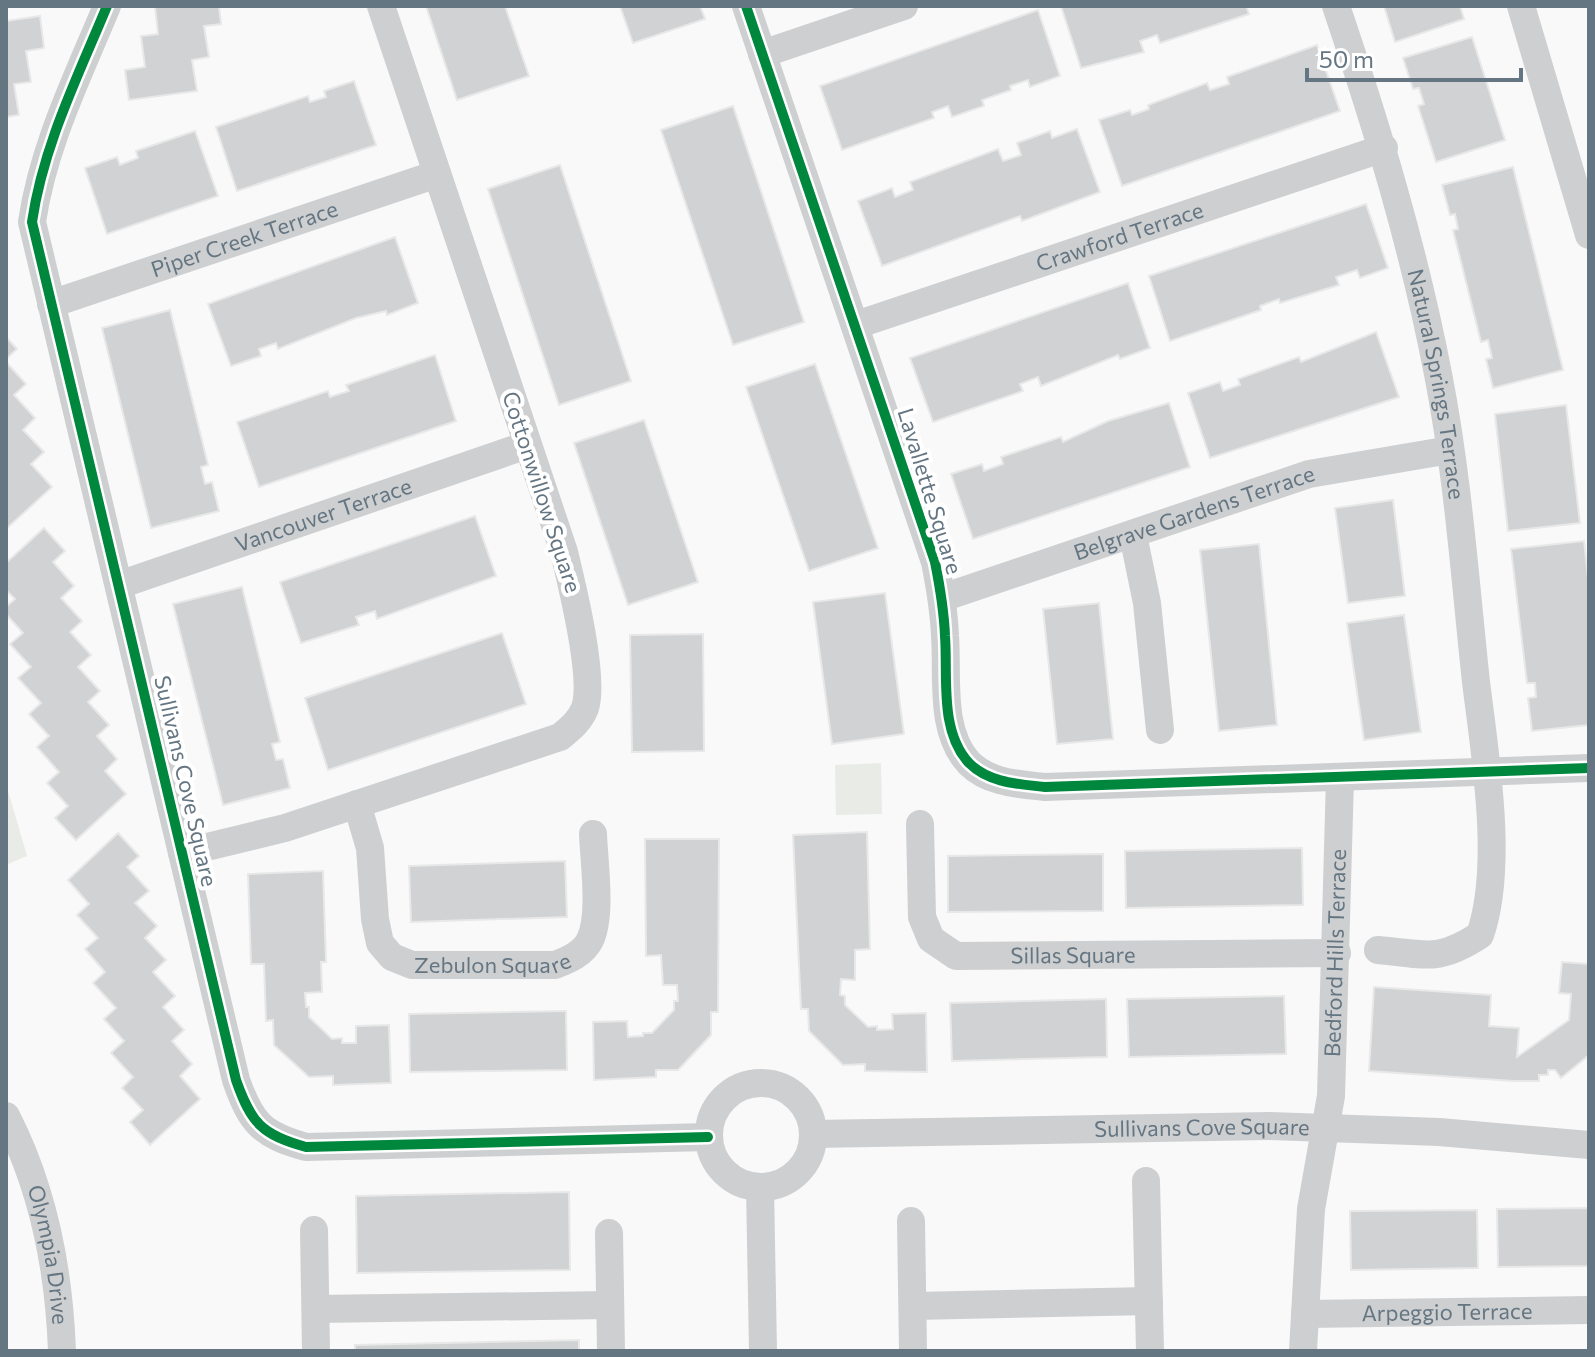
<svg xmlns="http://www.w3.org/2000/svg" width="1595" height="1357" viewBox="0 0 1595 1357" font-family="Commissioner,sans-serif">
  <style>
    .green { fill: #e8ebe6 }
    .building { fill: #d0d2d3; stroke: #e8e8e8; stroke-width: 2 }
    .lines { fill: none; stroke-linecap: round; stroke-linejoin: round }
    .minor { stroke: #cecfd0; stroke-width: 28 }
    .cycleway-casing { stroke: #fff; stroke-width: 15 }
    .cycleway { stroke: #00873e; stroke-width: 10 }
    .labels { text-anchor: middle; stroke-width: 8; stroke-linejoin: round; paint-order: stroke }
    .street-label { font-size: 22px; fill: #657683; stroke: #fff }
  </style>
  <rect width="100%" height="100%" fill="#f9f9f9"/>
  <g class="green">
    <polygon points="881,763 882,814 836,815 835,765"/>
    <polygon points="6,784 27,856 6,865"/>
  </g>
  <g class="building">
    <polygon points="155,6 219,6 221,24 204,26 209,57 192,60 197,91 129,100 125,70 145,67 141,36 158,34"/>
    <polygon points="426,6 505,6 529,76 457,100"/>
    <polygon points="620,6 700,6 705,19 633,43"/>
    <polygon points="1061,6 1246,6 1249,14 1160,43 1157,35 1140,41 1144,52 1081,68"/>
    <polygon points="1384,6 1460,6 1464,19 1395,42"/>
    <polygon points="1038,10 1060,76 1030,87 1028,80 1010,86 1011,90 982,100 984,106 952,117 948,106 932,112 934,118 842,150 820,86"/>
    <polygon points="40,16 44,48 26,51 31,82 14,84 19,115 6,117 6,21"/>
    <polygon points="1472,37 1505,140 1436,162 1418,106 1424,104 1419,88 1413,89 1403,58"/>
    <polygon points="1317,45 1340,111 1122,186 1099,120 1130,110 1132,115 1149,109 1148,105 1207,83 1210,90 1229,84 1227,77"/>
    <polygon points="354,81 376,145 237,191 216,127 308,96 310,102 326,97 324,91"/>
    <polygon points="733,106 804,322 733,345 661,130"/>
    <polygon points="1077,129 1100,192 1022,221 1020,216 882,266 858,201 892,188 895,197 913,190 910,182 998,149 1003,161 1021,155 1017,143 1050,131 1052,138"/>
    <polygon points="195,131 218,196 107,234 85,168 117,157 120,165 138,158 136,151"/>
    <polygon points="560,165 631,381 559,405 488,189"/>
    <polygon points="1513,167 1563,370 1493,388 1486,359 1492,358 1488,340 1481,342 1453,230 1458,229 1455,214 1450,215 1442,185"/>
    <polygon points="1366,204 1388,268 1360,278 1357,270 1336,277 1339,285 1280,303 1279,299 1260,306 1261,310 1170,341 1149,276"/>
    <polygon points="395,237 418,303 387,315 386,311 356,318 278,349 276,343 259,349 261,356 231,366 208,304"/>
    <polygon points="1128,283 1150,348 1120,359 1118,355 1041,386 1038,377 1020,384 1023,391 933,422 910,358"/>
    <polygon points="170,310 208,465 201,467 205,484 212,482 219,511 151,528 102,328"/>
    <polygon points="1376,332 1399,397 1210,458 1188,393 1220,382 1223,391 1240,385 1238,379 1299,357 1301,362"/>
    <polygon points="6,337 17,349 6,359"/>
    <polygon points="435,355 456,421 259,487 237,422 328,391 330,397 349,391 346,385"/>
    <polygon points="6,362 26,384 14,395 35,418 23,430 44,452 31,464 52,487 6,529"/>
    <polygon points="815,364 878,548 809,571 746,387"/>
    <polygon points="1169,403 1190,467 973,539 951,474 982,464 984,471 1003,464 1001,457 1061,437 1063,442 1108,421"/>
    <polygon points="1566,405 1580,523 1508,531 1495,414"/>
    <polygon points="644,420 698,582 628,605 574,443"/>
    <polygon points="1393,500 1405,596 1348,603 1335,508"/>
    <polygon points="475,516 496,576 377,619 375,611 356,617 359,625 301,643 280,582"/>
    <polygon points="44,528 65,551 53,562 74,586 61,598 82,621 70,632 91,655 78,667 100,691 88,702 109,725 97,736 117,759 105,771 126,794 76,840 55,818 68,806 47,783 59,772 37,747 49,736 29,714 41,703 18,678 31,667 10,644 23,633 6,614 6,607 15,599 6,590 6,563"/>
    <polygon points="1584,541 1589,587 1589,725 1532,731 1528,698 1536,697 1535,683 1527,683 1511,549"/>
    <polygon points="1259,544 1277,725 1219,731 1200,550"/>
    <polygon points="242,587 280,742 272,744 276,760 283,759 290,788 223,805 173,604"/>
    <polygon points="885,593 904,734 832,744 813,602"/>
    <polygon points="1099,603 1113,739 1057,744 1043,609"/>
    <polygon points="1404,615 1421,732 1364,740 1347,623"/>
    <polygon points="502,633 526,704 328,770 305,698"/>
    <polygon points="703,634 704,751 632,752 630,635"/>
    <polygon points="867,832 870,949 855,950 855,980 841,979 840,995 845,996 845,1005 868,1027 877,1026 877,1030 893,1029 892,1014 926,1013 927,1072 865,1071 865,1064 843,1065 809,1031 808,1009 801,1009 793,835"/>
    <polygon points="118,833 139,856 127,867 149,891 135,903 157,926 145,938 166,960 153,972 175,996 163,1007 184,1030 172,1041 192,1064 180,1076 200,1099 150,1145 130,1122 143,1110 122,1088 133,1077 111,1053 124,1041 104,1019 116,1008 93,983 105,972 85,949 98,938 77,915 89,904 68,880"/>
    <polygon points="645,839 719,839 718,1012 711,1012 711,1035 678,1070 656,1070 656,1077 594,1080 593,1022 627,1021 628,1037 643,1036 643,1033 652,1033 674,1010 674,1001 678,1001 677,985 663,985 661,955 646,956"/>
    <polygon points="1302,848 1303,905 1126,908 1125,851"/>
    <polygon points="1103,854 1103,911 948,912 948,856"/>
    <polygon points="565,861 567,917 411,922 409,866"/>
    <polygon points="323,871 326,962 321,962 322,992 305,993 306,1007 309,1007 309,1017 332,1039 342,1038 342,1043 356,1043 356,1026 389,1025 391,1083 333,1085 333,1076 309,1077 274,1045 273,1020 266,1021 264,964 251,964 248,874"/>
    <polygon points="1562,962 1589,964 1589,1055 1561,1078 1555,1070 1548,1070 1548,1075 1539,1075 1539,1081 1513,1081 1369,1071 1374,987 1491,995 1489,1026 1519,1028 1517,1057 1569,1020 1571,994 1559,993"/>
    <polygon points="1284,996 1286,1054 1129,1057 1127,999"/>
    <polygon points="1106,999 1107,1057 952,1061 950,1003"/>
    <polygon points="566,1011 567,1070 410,1072 409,1014"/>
    <polygon points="569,1192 570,1270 357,1273 356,1196"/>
    <polygon points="1589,1208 1589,1266 1498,1267 1497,1209"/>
    <polygon points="1477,1210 1478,1268 1351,1270 1350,1211"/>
    <polygon points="579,1340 579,1351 355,1351 355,1345"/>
  </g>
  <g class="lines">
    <g class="minor">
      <path d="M107,6c-29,70 -64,140 -75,216l204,858c15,43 26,55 70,67l402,-10"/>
      <path d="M746,6l189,556c5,25 9,49 10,74 3,40 -6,95 24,127 20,20 49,21 76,24l544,-19"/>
      <path id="s1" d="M1336,6c41,121 78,243 102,368 20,102 27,206 38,308 9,73 28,184 4,253 -43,28 -54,19 -102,15"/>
      <polyline points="1521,6 1589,235"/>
      <polyline points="762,54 904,6"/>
      <path id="s2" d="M51,304l386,-130"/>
      <path id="s3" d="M856,325l528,-177"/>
      <polyline points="1133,535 1147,603 1160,730"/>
      <path id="s4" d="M119,585l408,-140"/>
      <path id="s5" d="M942,598l367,-124 141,-24"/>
      <path id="s6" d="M357,804l13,44 5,71 5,24 12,14 20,8h143c13,-5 28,-11 35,-25 12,-25 4,-78 3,-106"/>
      <path id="s7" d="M920,824l2,93 9,22 25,17 381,-3"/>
      <path d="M182,853l103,-25 275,-91c10,-8 20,-16 25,-29 10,-30 -13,-123 -21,-156l-183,-546"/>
      <circle cx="761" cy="1135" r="52"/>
      <path id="s8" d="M6,1116c38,74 53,153 56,235"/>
      <path id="s9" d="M814,1134l455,-8 170,6 150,13"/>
      <polyline points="1146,1181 1150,1351"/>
      <polyline points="760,1187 763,1351"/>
      <polyline points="911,1221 913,1351"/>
      <polyline points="314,1230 316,1351"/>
      <polyline points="609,1233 611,1351"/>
      <polyline points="914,1306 1149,1301"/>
      <polyline points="316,1309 610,1305"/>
      <path id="s10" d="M1305,1314l284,-4"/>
      <path id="s11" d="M1303,1351l8,-142 20,-113 9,-318"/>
    </g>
    <g class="cycleway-casing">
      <g id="cycleway">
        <path d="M107,6c-29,70 -64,140 -75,216l204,858c15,43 26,55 70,67l402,-10"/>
        <path d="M746,6l189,556c5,25 9,49 10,74 3,40 -6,95 24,127 20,20 49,21 76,24l544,-19"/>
      </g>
    </g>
    <use href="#cycleway" class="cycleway"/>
  </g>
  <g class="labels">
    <g class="street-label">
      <text dy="8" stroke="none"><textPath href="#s3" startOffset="278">Crawford Terrace</textPath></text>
      <text dy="8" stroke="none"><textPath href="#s2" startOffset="204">Piper Creek Terrace</textPath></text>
      <text dy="8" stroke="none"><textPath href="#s1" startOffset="392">Natural Springs Terrace</textPath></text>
      <text transform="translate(930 491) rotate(73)" y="8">Lavallette Square</text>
      <text transform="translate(542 492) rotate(72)" y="8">Cottonwillow Square</text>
      <text dy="8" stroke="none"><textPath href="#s5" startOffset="266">Belgrave Gardens Terrace</textPath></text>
      <text dy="8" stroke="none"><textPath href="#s4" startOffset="216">Vancouver Terrace</textPath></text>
      <text transform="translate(186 781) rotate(77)" y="8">Sullivans Cove Square</text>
      <text dy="8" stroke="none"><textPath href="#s11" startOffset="400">Bedford Hills Terrace</textPath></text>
      <text dy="8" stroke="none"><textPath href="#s7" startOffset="264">Sillas Square</textPath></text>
      <text dy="8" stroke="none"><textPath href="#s6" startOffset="262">Zebulon Square</textPath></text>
      <text dy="8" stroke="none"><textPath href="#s9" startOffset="388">Sullivans Cove Square</textPath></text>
      <text dy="8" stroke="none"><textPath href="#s8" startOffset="146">Olympia Drive</textPath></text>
      <text dy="8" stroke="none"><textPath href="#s10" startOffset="142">Arpeggio Terrace</textPath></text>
    </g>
  </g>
  <rect width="1595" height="1357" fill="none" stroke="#657683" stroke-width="16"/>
  <path d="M1307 68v12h214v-12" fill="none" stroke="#657683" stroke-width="4"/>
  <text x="1319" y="68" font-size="24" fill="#657683" stroke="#ffffff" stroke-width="6" paint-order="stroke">50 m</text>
</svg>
